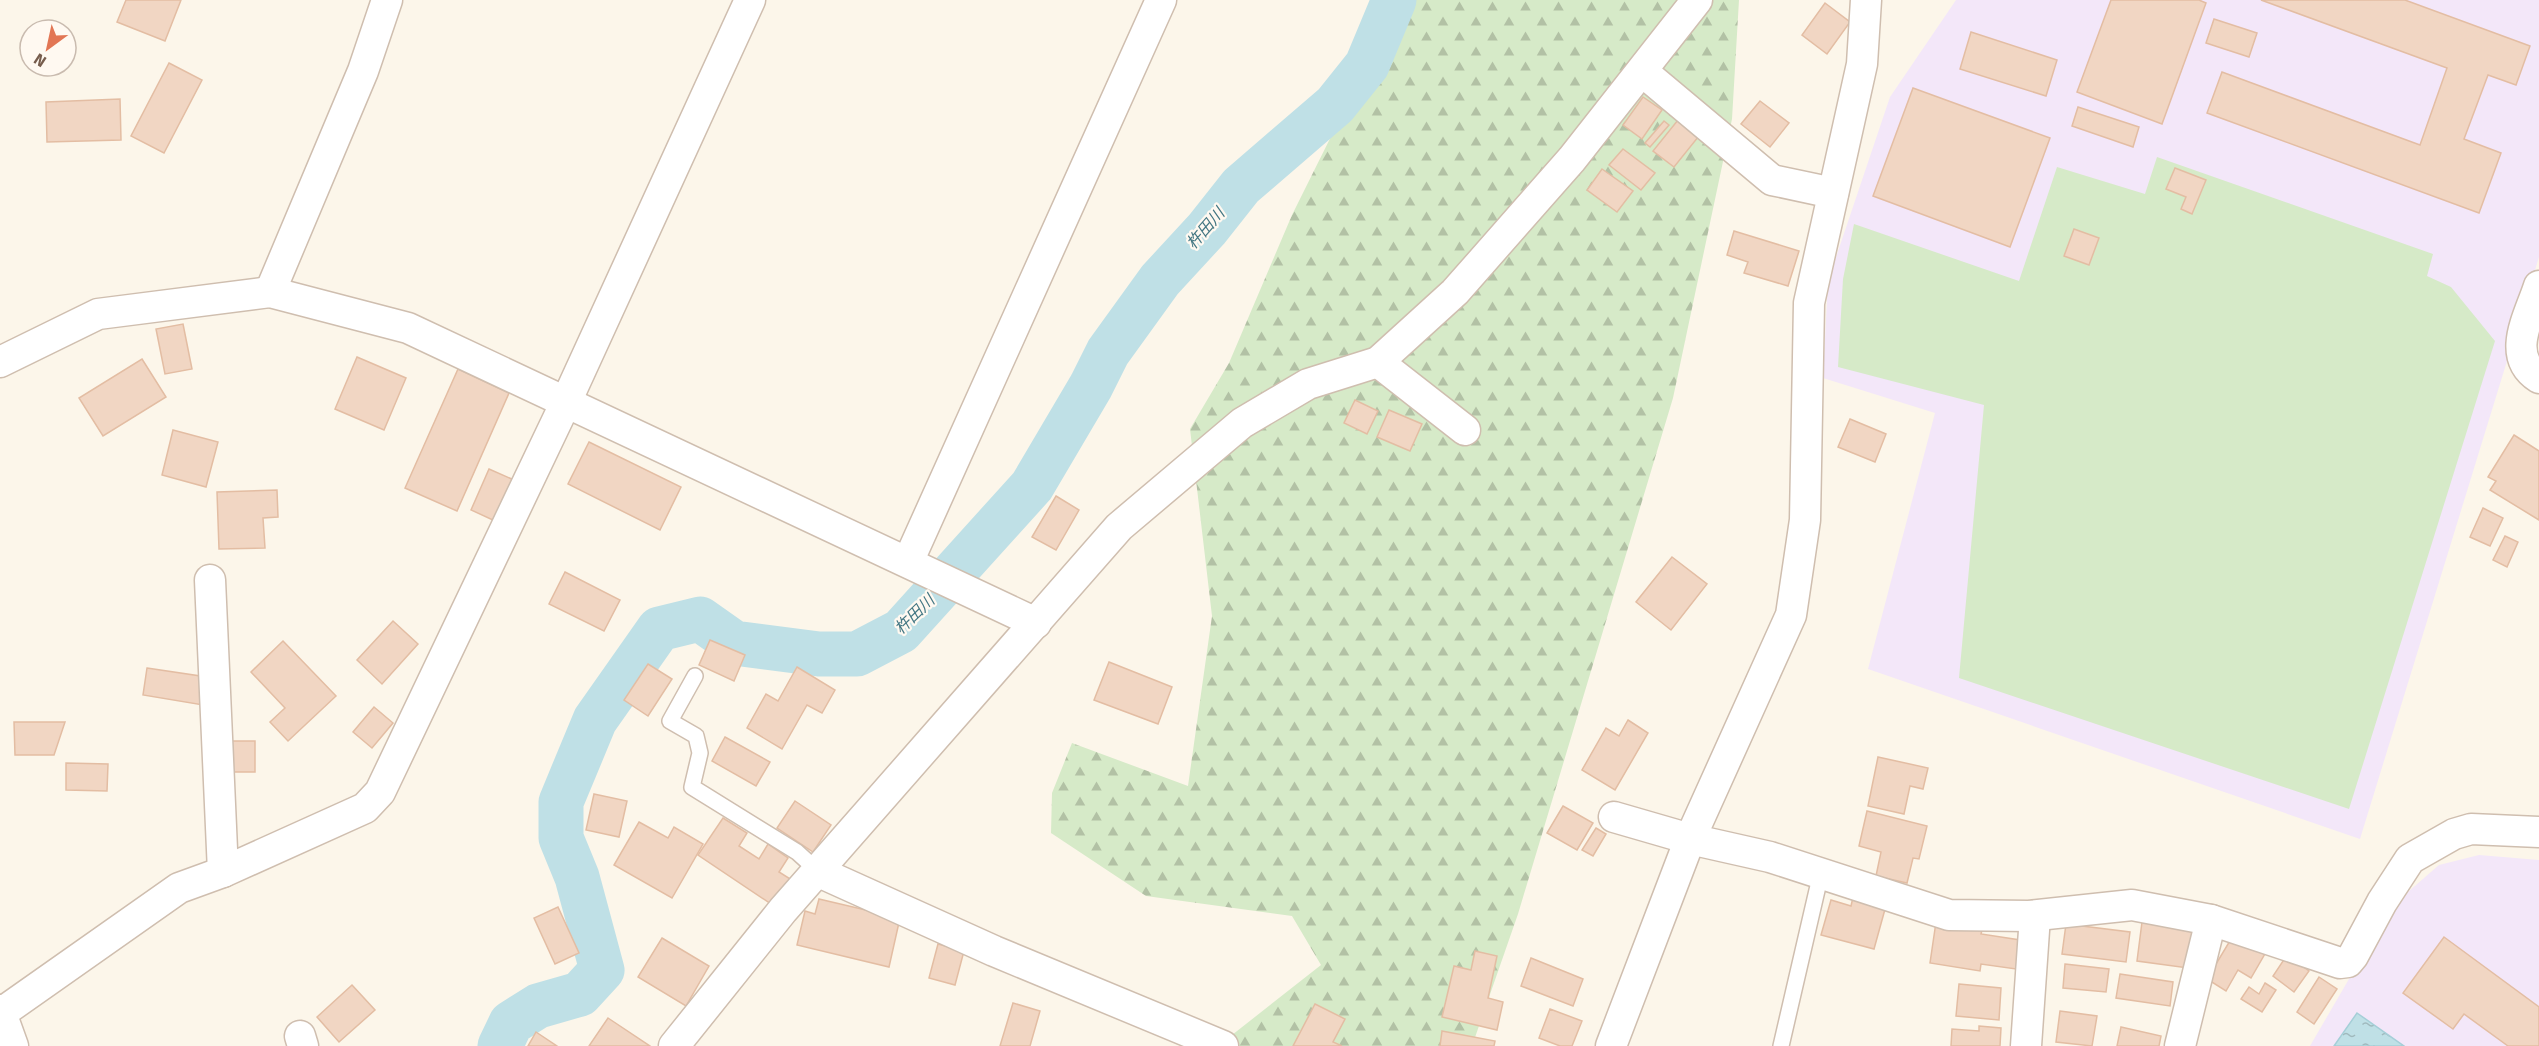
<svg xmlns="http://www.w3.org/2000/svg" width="2539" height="1046" viewBox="0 0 2539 1046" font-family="'Fira Sans','Noto Sans JP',sans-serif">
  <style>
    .education { fill: #f3e7f9 }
    .forest { fill: url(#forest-firs) }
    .pitch { fill: #d6eac8 }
    .water { fill: url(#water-ripples); stroke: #a5cfd8; stroke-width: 1.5 }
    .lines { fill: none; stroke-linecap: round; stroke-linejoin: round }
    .river { stroke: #bfe0e6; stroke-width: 45 }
    .building { fill: #f1d6c3; stroke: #e3bda3; stroke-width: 1.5 }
    .service-casing { stroke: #cfbeaf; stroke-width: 18 }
    .minor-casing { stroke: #cfbeaf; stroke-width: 33 }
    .service { stroke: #fff; stroke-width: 15 }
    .minor { stroke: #fff; stroke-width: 30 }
    .labels { text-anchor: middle; stroke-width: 4.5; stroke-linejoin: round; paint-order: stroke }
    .water-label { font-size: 16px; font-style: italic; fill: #447783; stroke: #fff9f1 }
  </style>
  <defs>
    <pattern id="forest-firs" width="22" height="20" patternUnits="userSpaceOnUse" patternTransform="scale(1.5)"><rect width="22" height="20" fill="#d6eac8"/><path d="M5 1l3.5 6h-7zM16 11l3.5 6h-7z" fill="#b2c1a5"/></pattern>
    <pattern id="water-ripples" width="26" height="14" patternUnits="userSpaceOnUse" patternTransform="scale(1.5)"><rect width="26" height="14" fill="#bfe0e6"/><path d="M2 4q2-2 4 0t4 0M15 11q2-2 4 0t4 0" fill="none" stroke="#a0b9bd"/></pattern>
  </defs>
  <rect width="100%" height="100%" fill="#fcf6ea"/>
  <g class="education">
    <polygon points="1956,0 2539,0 2539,257 2360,839 1868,669 1935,413 1823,378 1828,281 1890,97"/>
    <polygon points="2479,855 2539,860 2539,1046 2310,1046 2349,979 2408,892 2439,865"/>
  </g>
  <polygon class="forest" points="1409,0 1739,0 1732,119 1673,398 1518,914 1472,1046 1218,1046 1321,965 1292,916 1146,896 1051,833 1052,793 1072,743 1188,786 1212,616 1190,429 1229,363 1292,215 1381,36"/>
  <polygon class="pitch" points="2157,157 2433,254 2427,276 2451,287 2495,341 2349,809 1959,678 1984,405 1838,367 1843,279 1854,224 2019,281 2057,167 2145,194"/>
  <polygon class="water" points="2357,1013 2404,1046 2334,1046"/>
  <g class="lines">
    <polyline class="river" points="500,1046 511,1023 538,1006 580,994 602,970 577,877 561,838 561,802 595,720 659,629 700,619 734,643 819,654 857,654 901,631 1032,486 1091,386 1108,352 1160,280 1207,229 1241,186 1335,105 1367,65 1394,0"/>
  </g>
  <g class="building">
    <polygon points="126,0 181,0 165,41 117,22"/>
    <polygon points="2111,0 2199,0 2206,3 2162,124 2077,92"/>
    <polygon points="2261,0 2405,0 2530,46 2516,85 2488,75 2464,139 2501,153 2479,213 2207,113 2222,72 2420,145 2447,68"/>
    <polygon points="1825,3 1850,22 1827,54 1802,35"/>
    <polygon points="2214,19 2257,33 2249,57 2206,43"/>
    <polygon points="1971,32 2057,60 2046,96 1960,69"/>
    <polygon points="169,63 202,80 164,153 131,136"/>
    <polygon points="1913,88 2050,138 2010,247 1873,196"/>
    <polygon points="1643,97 1662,110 1642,139 1623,125"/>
    <polygon points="120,99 121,140 47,142 46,102"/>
    <polygon points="1760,101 1789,123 1770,147 1741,124"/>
    <polygon points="2078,107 2139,127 2133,147 2072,126"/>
    <polygon points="1682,115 1703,131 1674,167 1653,151"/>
    <polygon points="1664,121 1669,125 1650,147 1645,143"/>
    <polygon points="1623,149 1655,173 1641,190 1609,165"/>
    <polygon points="2175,168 2206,180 2192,214 2181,209 2186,197 2166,189"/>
    <polygon points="1602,169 1633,191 1617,212 1587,190"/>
    <polygon points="2074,229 2099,238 2089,265 2064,256"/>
    <polygon points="1734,231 1799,251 1788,286 1744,273 1748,262 1727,255"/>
    <polygon points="183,324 192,369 165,374 156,329"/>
    <polygon points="357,357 406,378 384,430 335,409"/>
    <polygon points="142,359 166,397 103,436 79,398"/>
    <polygon points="458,369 509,393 457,511 405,488"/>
    <polygon points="1355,400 1378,411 1367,434 1344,423"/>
    <polygon points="1389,410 1422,424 1410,451 1377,437"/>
    <polygon points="1850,419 1886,434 1875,462 1838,447"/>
    <polygon points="173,430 218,442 206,487 162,475"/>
    <polygon points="2514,435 2539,451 2539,520 2490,490 2496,481 2488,477"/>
    <polygon points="589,442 681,487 660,530 568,484"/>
    <polygon points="489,469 514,480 495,521 471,510"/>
    <polygon points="277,490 278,517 263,518 265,548 219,549 217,492"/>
    <polygon points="1056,496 1079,510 1056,550 1032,537"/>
    <polygon points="2483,508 2503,518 2490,546 2470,537"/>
    <polygon points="2505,536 2518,542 2507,567 2493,560"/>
    <polygon points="1672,557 1707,584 1671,630 1636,602"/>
    <polygon points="565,572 620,600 604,631 549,604"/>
    <polygon points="393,621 418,644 382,684 357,660"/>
    <polygon points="710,640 745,655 734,681 699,665"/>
    <polygon points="283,641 336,696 288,741 270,722 285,708 251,672"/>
    <polygon points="1109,662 1172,687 1158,724 1094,700"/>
    <polygon points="648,664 672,679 648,716 624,700"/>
    <polygon points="797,667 835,690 822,713 807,705 782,749 747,728 766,694 778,701"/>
    <polygon points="147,668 207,677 203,705 143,695"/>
    <polygon points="374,707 393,723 372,748 353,732"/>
    <polygon points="1628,720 1648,733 1615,790 1582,770 1606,728 1619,736"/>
    <polygon points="14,722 65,722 54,755 15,755"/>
    <polygon points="725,737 770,762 756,786 712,761"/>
    <polygon points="228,741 255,741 255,772 227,772"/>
    <polygon points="1878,757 1928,768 1923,789 1910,786 1904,814 1868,806"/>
    <polygon points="66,763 108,764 107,791 66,790"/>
    <polygon points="594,794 627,801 619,837 586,830"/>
    <polygon points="795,801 831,825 813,852 777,828"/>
    <polygon points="1563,806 1593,823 1577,850 1547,833"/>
    <polygon points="1867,811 1927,826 1919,859 1913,858 1907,883 1876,876 1881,852 1859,846"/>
    <polygon points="723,818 747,833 739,846 759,859 768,844 788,858 779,872 795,882 777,908 698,855"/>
    <polygon points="639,822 668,838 674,827 703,844 672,898 614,865"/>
    <polygon points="1596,828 1606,834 1593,856 1582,850"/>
    <polygon points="1854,893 1887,902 1874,949 1821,935 1831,900 1851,906"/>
    <polygon points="819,899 900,918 889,967 797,945 805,911 815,914"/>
    <polygon points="558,907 579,953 555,964 534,918"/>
    <polygon points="1936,922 1982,930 1981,934 2020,940 2016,969 1981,964 1980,971 1930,963"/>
    <polygon points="2142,922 2193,929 2188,968 2137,961"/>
    <polygon points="2066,924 2130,932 2126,962 2062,954"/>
    <polygon points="2234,934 2266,952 2251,978 2238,970 2226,991 2207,979"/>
    <polygon points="2444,937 2539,1007 2539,1046 2508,1046 2464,1014 2453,1029 2403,993"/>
    <polygon points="662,938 709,966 686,1006 638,977"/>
    <polygon points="938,944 964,951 955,985 929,978"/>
    <polygon points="1475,951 1497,956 1488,998 1503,1002 1497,1030 1442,1017 1454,966 1471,970"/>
    <polygon points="2287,955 2309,971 2294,992 2273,976"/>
    <polygon points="1531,958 1583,979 1573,1006 1521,986"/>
    <polygon points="2065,964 2109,969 2106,992 2063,988"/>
    <polygon points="2120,974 2173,982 2170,1006 2116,998"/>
    <polygon points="2319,977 2337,989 2314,1024 2297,1012"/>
    <polygon points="2265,983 2276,990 2262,1012 2241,999 2249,987 2259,994"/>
    <polygon points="1959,984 2001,988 1999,1020 1956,1016"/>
    <polygon points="352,985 375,1010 339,1042 317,1017"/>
    <polygon points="1013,1003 1040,1011 1030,1046 1000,1046"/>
    <polygon points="1315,1004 1345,1019 1333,1042 1342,1046 1293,1046"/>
    <polygon points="1550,1009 1582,1021 1572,1046 1560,1046 1539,1038"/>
    <polygon points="2060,1011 2097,1016 2092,1046 2056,1042"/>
    <polygon points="608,1018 650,1046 589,1046"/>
    <polygon points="1979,1026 2001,1028 2000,1046 1951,1046 1952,1029 1979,1031"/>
    <polygon points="2121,1027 2161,1036 2159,1046 2117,1046"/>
    <polygon points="1442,1031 1495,1041 1494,1046 1440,1046"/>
    <polygon points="536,1032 557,1046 528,1046"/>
  </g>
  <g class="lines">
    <g class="service-casing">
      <g id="service">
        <polyline points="695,676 670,721 696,736 700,753 692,787 797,852 819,872"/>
        <polyline points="1781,1046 1821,873"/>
      </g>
    </g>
    <g class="minor-casing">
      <g id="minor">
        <polyline points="1643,72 1772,180 1833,193"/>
        <path d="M2539,286c-10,31 -34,70 0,92"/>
        <polyline points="270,292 363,71 387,0"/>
        <polyline points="0,362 98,314 270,292 408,328 1036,623"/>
        <polyline points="1378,362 1465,430"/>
        <polyline points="908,562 1161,0"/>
        <polyline points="210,580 223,872"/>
        <polyline points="1614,817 1690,839 1770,857 1949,915 2029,916 2132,905 2211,920 2340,963 2348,962 2353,956 2382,902 2410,859 2454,834 2471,829 2539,832"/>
        <polyline points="819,872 994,951 1223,1046"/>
        <polyline points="0,1010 13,1046"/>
        <polyline points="0,1014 179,888 223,872 365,808 380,792 566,402 750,0"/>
        <polyline points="300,1036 303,1046"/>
        <polyline points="674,1046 783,910 1119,527 1242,423 1308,384 1378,362 1455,292 1572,159 1697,0"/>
        <polyline points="1611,1046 1690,839 1791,615 1805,520 1809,303 1862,64 1866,0"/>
        <polyline points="2026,1046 2035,916"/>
        <polyline points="2180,1046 2211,920"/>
      </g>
    </g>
    <use href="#service" class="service"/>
    <use href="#minor" class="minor"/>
  </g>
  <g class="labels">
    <g class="water-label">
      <text transform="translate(1205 228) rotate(-49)" y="6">杵田川</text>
      <text transform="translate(914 614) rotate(-44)" y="6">杵田川</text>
    </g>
  </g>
  <g transform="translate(48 48) rotate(213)"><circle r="28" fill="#fff9f1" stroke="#c9bbaf" stroke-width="1.5"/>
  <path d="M0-4.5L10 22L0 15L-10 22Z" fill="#e27654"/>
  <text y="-9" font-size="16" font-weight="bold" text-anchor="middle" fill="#775d4d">N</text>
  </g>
</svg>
